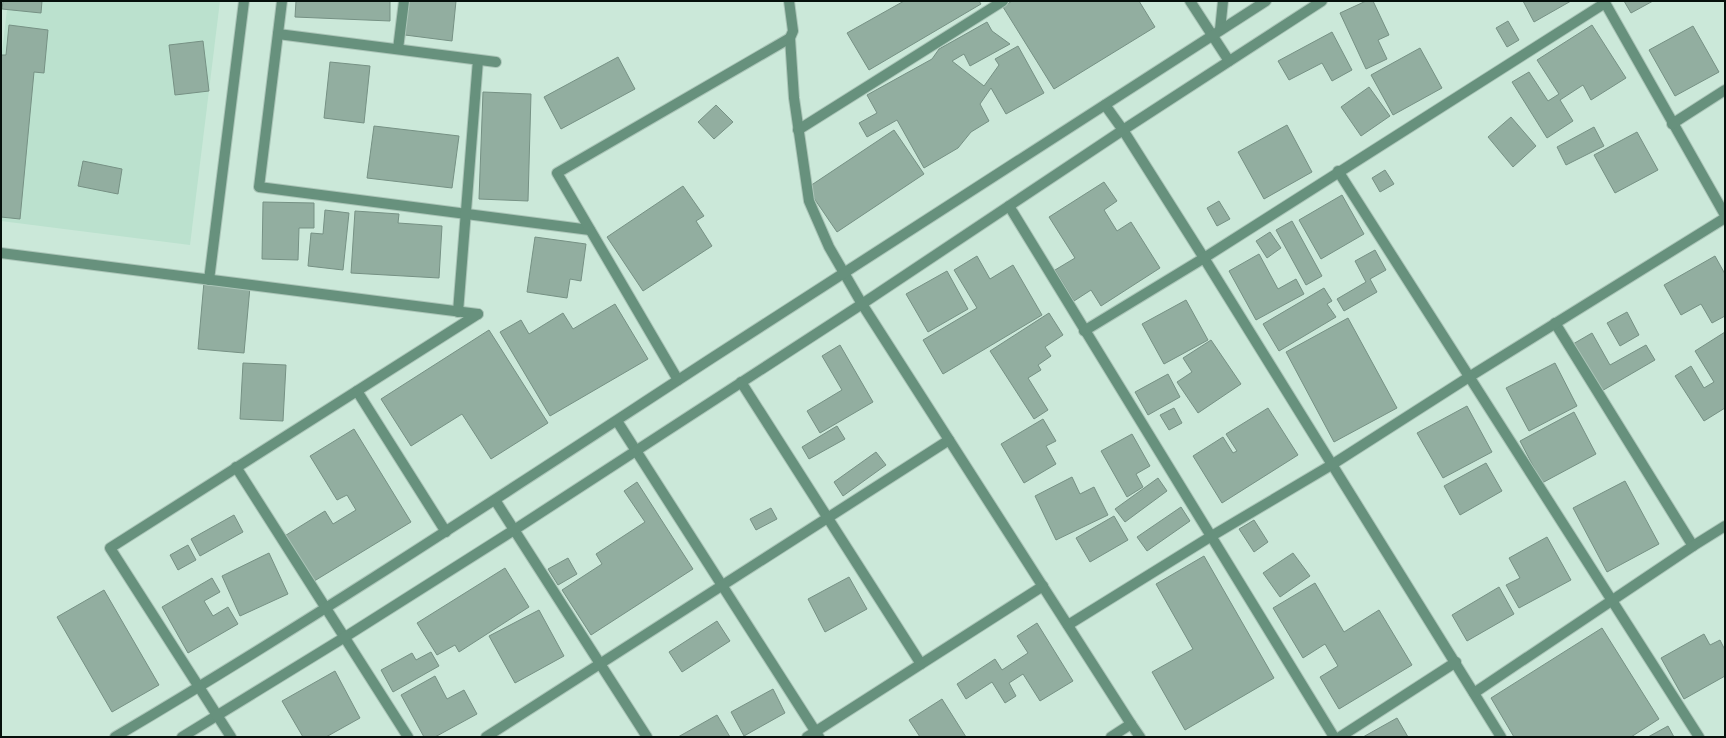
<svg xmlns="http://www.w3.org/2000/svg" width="1726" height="738" viewBox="0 0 1726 738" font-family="'Libre Baskerville',serif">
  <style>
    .built { fill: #bbe1ce }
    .building { fill: #92aea0; stroke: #769184 }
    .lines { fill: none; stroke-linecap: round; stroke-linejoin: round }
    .minor-casing { stroke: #abc5b8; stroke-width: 12 }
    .minor { stroke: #67917d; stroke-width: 10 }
  </style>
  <rect width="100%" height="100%" fill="#cbe8d9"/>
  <polygon class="built" points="8,1 220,1 190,245 1,221 1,61"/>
  <g class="building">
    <polygon points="3,1 42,1 41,13 2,9"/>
    <polygon points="296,1 390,1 390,21 295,17"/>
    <polygon points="409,1 456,1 452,41 405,35"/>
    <polygon points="904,1 979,1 981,4 869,70 847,33"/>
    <polygon points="1012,1 1139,1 1155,27 1054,89 1003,7"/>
    <polygon points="1366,1 1373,1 1389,35 1378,40 1387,59 1366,69 1340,13"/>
    <polygon points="1523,1 1571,1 1534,22"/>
    <polygon points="1624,1 1653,1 1631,13"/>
    <polygon points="1508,21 1519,40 1507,47 1496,28"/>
    <polygon points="987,22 992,31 1010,44 970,66 964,54 952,61 984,86 999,65 995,59 1018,46 1044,93 1006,114 991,88 980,104 989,121 971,132 958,148 924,168 897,120 867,137 859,123 877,113 867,95 932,59 939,49"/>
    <polygon points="9,25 48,30 44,73 34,72 20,219 1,217 1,55 6,55"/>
    <polygon points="1592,25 1626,78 1591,100 1583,85 1560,100 1573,121 1547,138 1512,82 1529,72 1548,101 1559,94 1537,60"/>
    <polygon points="1693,26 1719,72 1675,96 1649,50"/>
    <polygon points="1332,32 1352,70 1332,81 1322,63 1289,80 1278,61"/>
    <polygon points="203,41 209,91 175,95 169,45"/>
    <polygon points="1420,48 1442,88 1393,115 1371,75"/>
    <polygon points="618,57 635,89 561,129 544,97"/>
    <polygon points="330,62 370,66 364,123 324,118"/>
    <polygon points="1369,87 1390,116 1361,136 1341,107"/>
    <polygon points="483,92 531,94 528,201 479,199"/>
    <polygon points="716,105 733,122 714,139 698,122"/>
    <polygon points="1511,117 1536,146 1513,167 1488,137"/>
    <polygon points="1287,125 1312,172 1264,199 1238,152"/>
    <polygon points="374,126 459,136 452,188 367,178"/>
    <polygon points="1594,127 1604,146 1566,165 1557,147"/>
    <polygon points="894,130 924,174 837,232 807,188"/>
    <polygon points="1637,132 1658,170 1615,193 1594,155"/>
    <polygon points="83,161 122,169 118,194 78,186"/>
    <polygon points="1385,170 1394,184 1380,192 1372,178"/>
    <polygon points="1104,182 1117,201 1104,210 1117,231 1131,222 1160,268 1101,306 1091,290 1074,301 1055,270 1075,258 1049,217"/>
    <polygon points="683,186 704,216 696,221 712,246 643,291 607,237"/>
    <polygon points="1342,195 1364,234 1321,259 1299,220"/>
    <polygon points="1219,201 1230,219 1217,226 1207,208"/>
    <polygon points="263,202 314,203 314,228 299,228 298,260 262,259"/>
    <polygon points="325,210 349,213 343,270 308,266 311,233 323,234"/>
    <polygon points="355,211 399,214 398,223 442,226 439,278 351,273"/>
    <polygon points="1292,221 1322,276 1306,285 1276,230"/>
    <polygon points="1270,232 1281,248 1267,258 1256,241"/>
    <polygon points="535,237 586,244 581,281 570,279 567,298 527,292"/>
    <polygon points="1375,250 1386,270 1370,279 1377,292 1344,311 1337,299 1366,282 1355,261"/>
    <polygon points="1259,254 1278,289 1296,279 1304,294 1256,320 1229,271"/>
    <polygon points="977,256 990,279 1013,265 1042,315 943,374 923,340 977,308 954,270"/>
    <polygon points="1715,256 1725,274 1725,316 1712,323 1701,304 1681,315 1664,285"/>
    <polygon points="947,271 968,309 928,332 906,294"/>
    <polygon points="204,282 250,287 244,353 198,349"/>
    <polygon points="1324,288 1332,301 1327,304 1336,317 1279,351 1263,324"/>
    <polygon points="1186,300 1208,340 1164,364 1142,324"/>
    <polygon points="615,304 648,359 550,416 500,332 521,320 529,334 563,313 573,329"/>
    <polygon points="1627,312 1639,335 1620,346 1607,323"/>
    <polygon points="1049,313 1063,335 1045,347 1051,356 1038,365 1041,370 1028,378 1048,410 1034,419 990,351"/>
    <polygon points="1348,318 1397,408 1334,442 1286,352"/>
    <polygon points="489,330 548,423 491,459 462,414 411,446 381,399"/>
    <polygon points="1725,332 1725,408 1704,421 1675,376 1691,366 1704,388 1714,382 1695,351"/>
    <polygon points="1592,333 1610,365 1646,345 1655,360 1600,392 1573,344"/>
    <polygon points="1211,340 1241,384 1198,413 1177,382 1192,372 1183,358"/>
    <polygon points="840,345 873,402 820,433 807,411 842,390 822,356"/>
    <polygon points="243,363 286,365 283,421 240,419"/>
    <polygon points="1555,363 1577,406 1529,431 1506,388"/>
    <polygon points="1168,374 1180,397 1148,415 1135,392"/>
    <polygon points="1467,406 1492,452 1443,478 1417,433"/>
    <polygon points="1174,408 1182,423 1169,430 1160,415"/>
    <polygon points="1268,408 1298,455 1222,503 1193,456 1223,437 1233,453 1237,451 1226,434"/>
    <polygon points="1574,412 1596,454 1542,483 1520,441"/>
    <polygon points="1043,419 1056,441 1046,446 1056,464 1024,483 1001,444"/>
    <polygon points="837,426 845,439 809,459 802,447"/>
    <polygon points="354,429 411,522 311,583 283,537 325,511 333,524 356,510 347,495 337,500 310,456"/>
    <polygon points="1132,434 1150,466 1136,474 1143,487 1127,497 1101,451"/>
    <polygon points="876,452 886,465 843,496 834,482"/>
    <polygon points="1486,463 1502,491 1460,515 1444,486"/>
    <polygon points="1072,477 1080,494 1094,487 1108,515 1056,540 1035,496"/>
    <polygon points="1158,478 1167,491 1125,522 1115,509"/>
    <polygon points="1625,481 1659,544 1607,572 1573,508"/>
    <polygon points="637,482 693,569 591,635 562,590 602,564 596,554 645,522 624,491"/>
    <polygon points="1181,507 1190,521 1147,551 1137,537"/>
    <polygon points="771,508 777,519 756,530 750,519"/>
    <polygon points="234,515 243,532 200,556 191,539"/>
    <polygon points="1114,516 1128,540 1090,562 1076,538"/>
    <polygon points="1254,520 1268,542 1254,552 1239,529"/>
    <polygon points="1547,537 1571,580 1519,608 1506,585 1520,578 1509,558"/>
    <polygon points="188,545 196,560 178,570 170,555"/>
    <polygon points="269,553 288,594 240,616 222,576"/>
    <polygon points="1293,553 1310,576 1280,597 1263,573"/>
    <polygon points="1204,556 1274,678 1185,730 1152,672 1193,649 1156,584"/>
    <polygon points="568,558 577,574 558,585 548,569"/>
    <polygon points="505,568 529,607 459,652 455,645 437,655 417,623"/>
    <polygon points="849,577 867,609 825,632 808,599"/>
    <polygon points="212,578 220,592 204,601 213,616 228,607 238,624 188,653 162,607"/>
    <polygon points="1315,583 1344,632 1379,610 1412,665 1339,709 1320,677 1338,666 1325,644 1303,658 1273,608"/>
    <polygon points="1499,587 1514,614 1467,641 1452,615"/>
    <polygon points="104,590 159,685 112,712 57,617"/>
    <polygon points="539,610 564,656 515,683 489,636"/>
    <polygon points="717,621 730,641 682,672 669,652"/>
    <polygon points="1037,623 1073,681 1040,701 1023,674 1009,683 1016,696 1005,703 992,682 966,699 957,684 995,659 1002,670 1028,653 1017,636"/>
    <polygon points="1602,628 1659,719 1631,737 1514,737 1491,698"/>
    <polygon points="1704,634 1710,645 1720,640 1725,650 1725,676 1684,699 1661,658"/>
    <polygon points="431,652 439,666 393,692 381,670 412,653 416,660"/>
    <polygon points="335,671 360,718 326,737 303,737 282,701"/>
    <polygon points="435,676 447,699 464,690 477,714 435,737 424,737 401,695"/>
    <polygon points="773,689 785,713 744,736 731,712"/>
    <polygon points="942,699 966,737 920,737 909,720"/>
    <polygon points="717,715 730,737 678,737"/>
    <polygon points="1397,718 1408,737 1363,737"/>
    <polygon points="1668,726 1674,737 1648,737"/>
  </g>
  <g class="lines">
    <g class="minor-casing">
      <g id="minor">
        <polyline points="282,1 259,187 590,230"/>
        <polyline points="789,1 793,31 790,38 794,98 809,201 829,247 862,304 1131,724 1111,737"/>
        <polyline points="1190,1 1229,61"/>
        <polyline points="1604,1 1725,215"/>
        <polyline points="1220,30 1223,1"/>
        <polyline points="278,34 496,62"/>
        <polyline points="398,49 404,1"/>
        <polyline points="1105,105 1123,130 1204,258 1501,737"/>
        <polyline points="1672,124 1725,90"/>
        <polyline points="798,130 1003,1"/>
        <polyline points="1338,171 1699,737"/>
        <polyline points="1009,206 1334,737"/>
        <polyline points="1,253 478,314"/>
        <polyline points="209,280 244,1"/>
        <polyline points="458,312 478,60"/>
        <polyline points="1555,323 1693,546"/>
        <polyline points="1084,331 1204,258 1605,3"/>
        <polyline points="678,380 557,173 790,38"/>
        <polyline points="741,382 921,664"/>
        <polyline points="357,391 446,532"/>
        <polyline points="617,421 819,737"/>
        <polyline points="236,467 408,737"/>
        <polyline points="495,500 647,737"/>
        <polyline points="1068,625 1210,537 1333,464 1469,377 1725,218"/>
        <polyline points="1474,693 1693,546 1725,526"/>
        <polyline points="1131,724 1140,737"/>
        <path d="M115,737c203,-120 399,-250 597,-379 183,-120 368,-239 554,-357"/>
        <polyline points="182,737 345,637 514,530 862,304 1123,130 1322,1"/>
        <polyline points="231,737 110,548 478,314"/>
        <polyline points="486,737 949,440"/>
        <polyline points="807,737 1043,586"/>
        <polyline points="1340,737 1456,662"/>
      </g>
    </g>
    <use href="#minor" class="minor"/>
  </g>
  <rect width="1726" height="738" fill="none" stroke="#06100c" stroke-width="4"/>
</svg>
